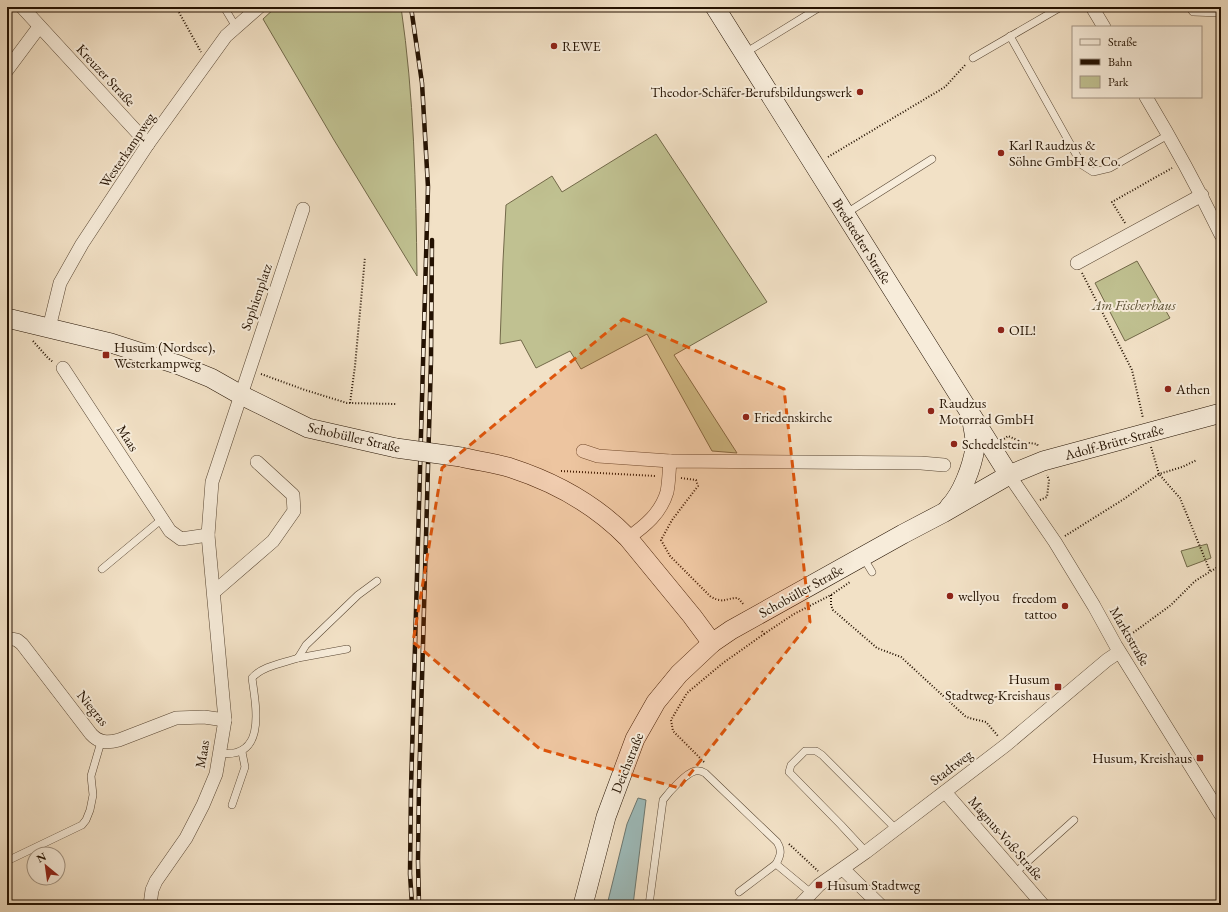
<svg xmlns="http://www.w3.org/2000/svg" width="1228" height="912" viewBox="0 0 1228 912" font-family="'EB Garamond',serif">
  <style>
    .green { fill: #c0c191; stroke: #726949 }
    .water { fill: #9dbcbc; stroke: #6c7871 }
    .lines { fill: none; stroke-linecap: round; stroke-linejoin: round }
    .lane-casing { stroke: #574532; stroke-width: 8 }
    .street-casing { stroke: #574532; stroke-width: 14 }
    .secondary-casing { stroke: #231101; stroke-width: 20 }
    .path { stroke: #231101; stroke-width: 2; stroke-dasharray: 1 2; stroke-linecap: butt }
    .lane { stroke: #f7ecda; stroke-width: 7 }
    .street { stroke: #f7ecda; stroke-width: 13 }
    .secondary { stroke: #f7ecda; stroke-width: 19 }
    .rail-casing { stroke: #231101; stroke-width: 4.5 }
    .rail { stroke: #f7ecda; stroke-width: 3; stroke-dasharray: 9; stroke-linecap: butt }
    .secondary-bridge-casing { stroke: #231101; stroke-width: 20; stroke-linecap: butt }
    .secondary-bridge { stroke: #f7ecda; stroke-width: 19 }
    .marked { fill: #de550b; fill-opacity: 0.2; stroke: #de550b; stroke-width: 3; stroke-dasharray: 8 5; stroke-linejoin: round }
    .poi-dot { fill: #8f2418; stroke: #f7ecda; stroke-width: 1.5 }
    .labels { text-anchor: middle; stroke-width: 4; stroke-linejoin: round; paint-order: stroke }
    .poi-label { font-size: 14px; fill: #231101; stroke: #f7ecda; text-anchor: start }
    .street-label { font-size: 14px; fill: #231101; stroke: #f7ecda }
    .park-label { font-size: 14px; font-style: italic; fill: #5a4f33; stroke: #f7ecda }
  </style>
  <rect width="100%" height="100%" fill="#f2e1c6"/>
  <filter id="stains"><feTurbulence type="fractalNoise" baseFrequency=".005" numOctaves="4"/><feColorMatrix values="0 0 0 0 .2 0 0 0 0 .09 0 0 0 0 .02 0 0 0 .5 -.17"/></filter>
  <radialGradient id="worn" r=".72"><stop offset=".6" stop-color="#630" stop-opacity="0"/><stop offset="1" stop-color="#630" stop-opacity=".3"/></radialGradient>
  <g class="green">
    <path d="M276,7h125c13,89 15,179 16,269l-83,-136 -71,-121z"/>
    <polygon points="656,134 767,302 674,355 737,453 712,451 647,334 581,369 570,351 536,368 521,340 500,344 503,261 506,205 552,176 562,192"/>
    <polygon points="1137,261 1170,318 1125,341 1095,283"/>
    <polygon points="1207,544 1211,558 1187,567 1181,551"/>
  </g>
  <polygon class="water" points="638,798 646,800 633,905 607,905 627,824"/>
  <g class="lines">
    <g class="lane-casing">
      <g id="lane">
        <polyline points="224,7 236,27"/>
        <polyline points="1189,7 1193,12 1220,13 1221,12"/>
        <polyline points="1010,36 1082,165 1093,172 1110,168 1168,135"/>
        <polyline points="745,53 820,7"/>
        <polyline points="973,58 1061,7"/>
        <polyline points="845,214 932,159"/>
        <polyline points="863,557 872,572"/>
        <polyline points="102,569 162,519"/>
        <polyline points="298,658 347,649"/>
        <path d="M219,753c48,7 37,-46 33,-75 10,-12 32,-15 46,-20l8,-13 52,-50 19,-14"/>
        <polyline points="232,805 245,767 242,752"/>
        <polyline points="866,852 841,825 789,772 791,765 805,751 816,751 822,755 896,829"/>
        <polyline points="7,861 82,825 86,820 90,810 93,795 91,776 101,742"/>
        <polyline points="1015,873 1074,820"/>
        <polyline points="739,892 776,864 811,893"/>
        <path d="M649,905l14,-105c6,-8 23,-27 32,-29 4,-1 7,0 10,2l72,69c5,8 4,13 -1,22"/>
      </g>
    </g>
    <g class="street-casing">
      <g id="street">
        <polyline points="22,7 148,144"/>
        <polyline points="1092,7 1104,27"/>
        <polyline points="7,70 39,27"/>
        <path d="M1146,97c27,45 52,91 75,138"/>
        <polyline points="1077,263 1202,195"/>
        <polyline points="49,328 60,283 82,244 148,144 226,36 259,7"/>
        <polyline points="63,368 170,531 181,539 208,535"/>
        <polyline points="583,451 598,456 670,461"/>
        <polyline points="1009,475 1055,542 1094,606 1116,646 1221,815"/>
        <path d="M628,538c17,-12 33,-25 39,-46 2,-10 2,-21 3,-31l251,2 23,2"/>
        <polyline points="214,592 273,541 294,511 293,495 257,462"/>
        <path d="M7,638l10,2 5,4 69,90c8,9 17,9 28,6l57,-22 28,-1 21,3"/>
        <polyline points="945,792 1043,905"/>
        <polyline points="843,869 880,905"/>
        <polyline points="150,905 152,890 156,881 186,838 203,805 216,774 225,720 208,535 212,482 303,209"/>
        <polyline points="800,905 819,885 866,852 1006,745 1107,660 1119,652"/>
      </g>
    </g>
    <g class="secondary-casing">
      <g id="secondary">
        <polyline points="715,7 1009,475"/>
        <polyline points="7,318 111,343 179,365 211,378 241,395 308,428 396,448"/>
        <path d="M461,457c16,4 34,6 50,11 43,14 85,37 117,70l64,78 20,27"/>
        <path d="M949,507c13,-13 23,-40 26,-59 1,-9 -2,-19 -3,-27"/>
        <polyline points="583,905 606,817 635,739 656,702 679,674 712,643 731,630 903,534 943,513 1009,475 1043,461 1221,413"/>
      </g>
    </g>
    <g class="path">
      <polyline points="176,7 201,52"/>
      <polyline points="828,157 945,87 966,64"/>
      <polyline points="1125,223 1112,202 1172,168"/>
      <polyline points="1082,273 1132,370 1143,418"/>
      <polyline points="33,341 48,358 53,362"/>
      <polyline points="261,374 305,390 347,403 397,404"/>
      <polyline points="350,403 355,366 365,257"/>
      <polyline points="1004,439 1008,436 1022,442 1037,444 1038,446"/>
      <polyline points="1151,447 1159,474 1182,467 1197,460"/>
      <polyline points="561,471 656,476"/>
      <path d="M681,478l15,2 2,6 -26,34 -11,20 9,16 41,41c15,7 13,1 27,1l6,7"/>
      <polyline points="1040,500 1047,497 1049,480 1047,475"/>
      <polyline points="1065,536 1124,499 1159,474 1180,498 1210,571"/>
      <polyline points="831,595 831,605 833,610 877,648 901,657 965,716 969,718 986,722 998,736"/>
      <polyline points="764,634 794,614 831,595 850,582"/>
      <polyline points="1126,638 1171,605 1195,581 1221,565"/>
      <polyline points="704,762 673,731 671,720 687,693 723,663 764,634 761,630"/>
      <polyline points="789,844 818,871"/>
    </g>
    <use href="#lane" class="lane"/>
    <use href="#street" class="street"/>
    <use href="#secondary" class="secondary"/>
    <g class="rail-casing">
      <g id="rail">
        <polyline points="411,7 422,83 428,187 411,788 410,874 412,905"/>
        <polyline points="419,905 418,861 419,786 431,360 432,240"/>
      </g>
    </g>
    <use href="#rail" class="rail"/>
    <g class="secondary-bridge-casing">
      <polyline id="secondary-bridge" points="396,448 461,457"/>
    </g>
    <use href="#secondary-bridge" class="secondary-bridge"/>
  </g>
  <path class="marked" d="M623,319l161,70 26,233 -131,166 -139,-39 -127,-107 29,-174z"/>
  <g class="poi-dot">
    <circle cx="554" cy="46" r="4"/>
    <circle cx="860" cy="92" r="4"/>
    <circle cx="1001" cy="153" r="4"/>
    <circle cx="1001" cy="330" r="4"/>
    <rect x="102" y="351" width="8" height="8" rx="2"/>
    <circle cx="1168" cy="389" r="4"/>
    <circle cx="931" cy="411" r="4"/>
    <circle cx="746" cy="417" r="4"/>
    <circle cx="954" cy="444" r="4"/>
    <circle cx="950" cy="596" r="4"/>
    <circle cx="1065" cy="606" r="4"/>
    <rect x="1054" y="683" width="8" height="8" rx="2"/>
    <rect x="1196" y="754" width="8" height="8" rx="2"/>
    <rect x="815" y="881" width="8" height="8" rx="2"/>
  </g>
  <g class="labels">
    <g class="poi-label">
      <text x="562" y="51">REWE</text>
      <text x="852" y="97" text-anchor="end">Theodor-Schäfer-Berufsbildungswerk</text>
      <text x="1009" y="150">Karl Raudzus &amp;<tspan x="1009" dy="16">Söhne GmbH &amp; Co.</tspan></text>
      <text x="1009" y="335">OIL!</text>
      <text x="114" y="352">Husum (Nordsee),<tspan x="114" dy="16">Westerkampweg</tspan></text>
      <text x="1176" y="394">Athen</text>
      <text x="939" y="408">Raudzus<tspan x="939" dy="16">Motorrad GmbH</tspan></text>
      <text x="754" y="422">Friedenskirche</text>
      <text x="962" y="449">Schedelstein</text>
      <text x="958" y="601">wellyou</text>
      <text x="1057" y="603" text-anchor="end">freedom<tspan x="1057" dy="16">tattoo</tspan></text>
      <text x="1050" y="684" text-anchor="end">Husum<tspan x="1050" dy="16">Stadtweg-Kreishaus</tspan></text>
      <text x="1192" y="763" text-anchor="end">Husum, Kreishaus</text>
      <text x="827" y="890">Husum Stadtweg</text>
    </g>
    <g class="street-label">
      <text transform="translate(106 75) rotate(47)" y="5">Kreuzer Straße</text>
      <text transform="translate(127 150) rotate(-56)" y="5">Westerkampweg</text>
      <text transform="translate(862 241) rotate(58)" y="5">Bredstedter Straße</text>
      <text transform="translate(256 297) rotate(-71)" y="5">Sophienplatz</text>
      <text transform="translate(354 437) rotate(13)" y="5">Schobüller Straße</text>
      <text transform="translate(128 438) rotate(57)" y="5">Maas</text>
      <text transform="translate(1114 442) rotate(-15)" y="5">Adolf-Brütt-Straße</text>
      <text transform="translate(801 591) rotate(-29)" y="5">Schobüller Straße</text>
      <text transform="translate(1130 636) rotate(60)" y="5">Marktstraße</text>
      <text transform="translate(93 708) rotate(51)" y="5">Niegras</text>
      <text transform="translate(202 754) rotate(-80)" y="5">Maas</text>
      <text transform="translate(627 763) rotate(-68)" y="5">Deichstraße</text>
      <text transform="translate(951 767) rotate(-37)" y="5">Stadtweg</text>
      <text transform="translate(1006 838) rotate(49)" y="5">Magnus-Voß-Straße</text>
    </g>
    <g class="park-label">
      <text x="1134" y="310">Am Fischerhaus</text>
    </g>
  </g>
  <rect width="1228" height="912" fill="none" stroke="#f2e1c6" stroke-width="24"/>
  <rect x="8" y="8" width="1212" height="896" fill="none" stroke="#231101" stroke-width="2"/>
  <rect x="12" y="12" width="1204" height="888" fill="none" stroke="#231101"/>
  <rect x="1072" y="26" width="130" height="72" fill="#f7ecda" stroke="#a29483"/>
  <rect x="1080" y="39" width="20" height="6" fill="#f7ecda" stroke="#a29483"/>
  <text x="1108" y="46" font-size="12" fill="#231101">Straße</text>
  <rect x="1080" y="59" width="20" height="6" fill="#231101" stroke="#a29483"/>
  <text x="1108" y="66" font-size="12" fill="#231101">Bahn</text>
  <rect x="1080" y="76" width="20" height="12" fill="#c0c191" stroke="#a29483"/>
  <text x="1108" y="86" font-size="12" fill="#231101">Park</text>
  <g transform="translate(46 866) rotate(331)"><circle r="19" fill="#f7ecda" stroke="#a29483"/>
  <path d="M0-3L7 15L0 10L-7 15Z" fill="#8f2418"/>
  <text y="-6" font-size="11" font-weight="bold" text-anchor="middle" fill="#231101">N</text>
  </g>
  <rect width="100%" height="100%" filter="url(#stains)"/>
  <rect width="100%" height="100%" fill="url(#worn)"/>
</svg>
